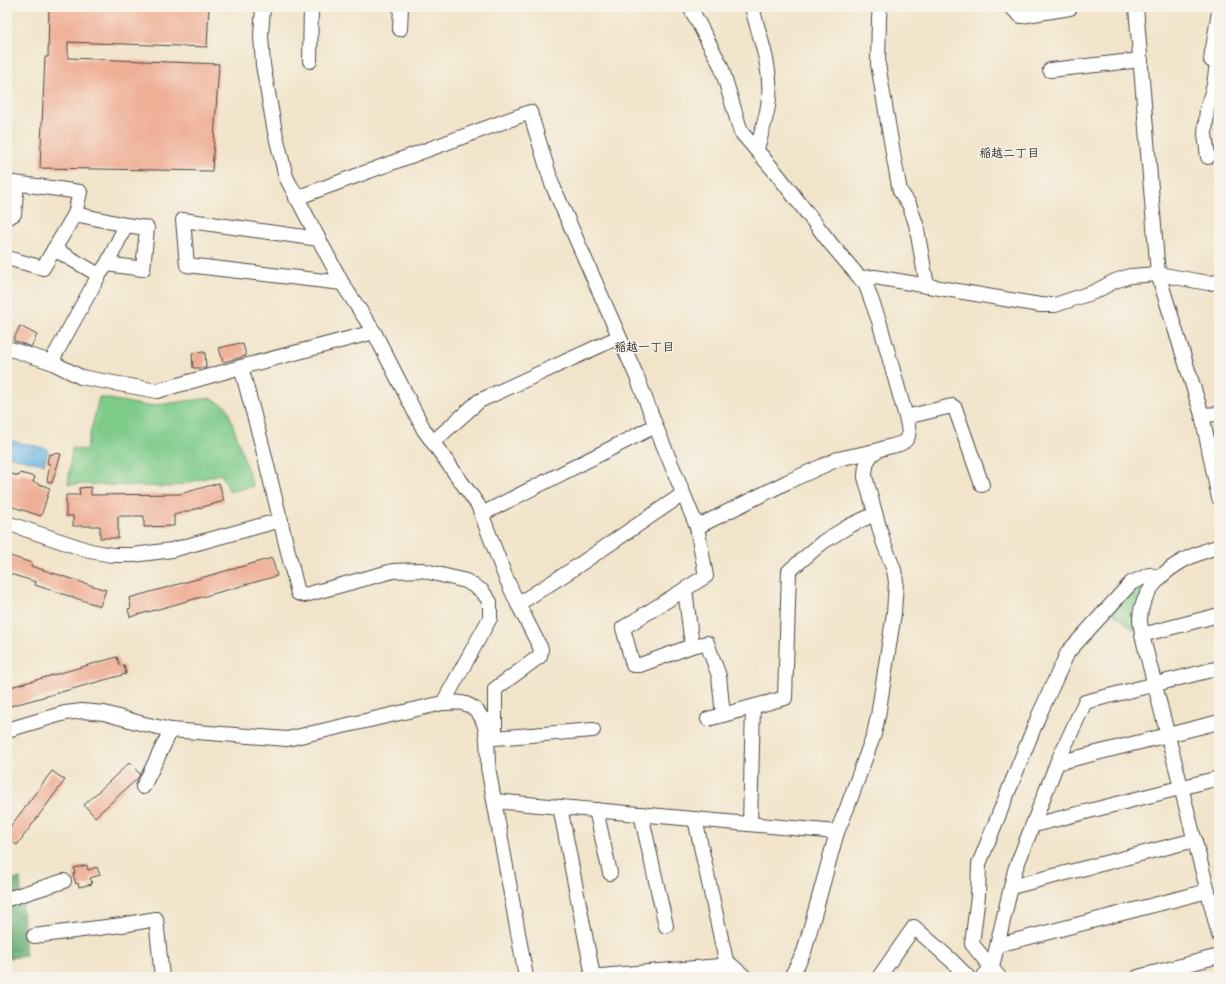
<svg xmlns="http://www.w3.org/2000/svg" width="1226" height="984" viewBox="0 0 1226 984" font-family="'Shantell Sans','Klee One',sans-serif">
  <style>
    .grass { fill: #7dca89; stroke: #547a5a }
    .forest { fill: url(#forest-crowns); stroke: #486c50 }
    .park { fill: url(#park-crowns); stroke: #547a5a }
    .water { fill: url(#water-ripples); stroke: #4c7289 }
    .building { fill: #efaf96 }
    .lines { fill: none; stroke-linecap: round; stroke-linejoin: round }
    .minor-casing { stroke: #494743; stroke-width: 16 }
    .minor { stroke: #fff; stroke-width: 14 }
    .labels { text-anchor: middle; stroke-width: 3; stroke-linejoin: round; paint-order: stroke }
    .neighbourhood-label { font-size: 12px; font-weight: bold; fill: #2b2b2b; stroke: #f7f3e8 }
  </style>
  <defs>
    <pattern id="forest-crowns" width="20" height="18" patternUnits="userSpaceOnUse"><rect width="20" height="18" fill="#66ae75"/><path d="M2 6a3 3 0 1 1 6 0M12 15a3 3 0 1 1 6 0" fill="none" stroke="#548e60"/></pattern>
    <pattern id="park-crowns" width="20" height="18" patternUnits="userSpaceOnUse"><rect width="20" height="18" fill="#7dca89"/><path d="M2 6a3 3 0 1 1 6 0M12 15a3 3 0 1 1 6 0" fill="none" stroke="#67a470"/></pattern>
    <pattern id="water-ripples" width="26" height="14" patternUnits="userSpaceOnUse"><rect width="26" height="14" fill="#6eb9e7"/><path d="M2 4q2-2 4 0t4 0M15 11q2-2 4 0t4 0" fill="none" stroke="#5b97bb"/></pattern>
  </defs>
  <rect width="100%" height="100%" fill="#f7f3e8"/>
  <filter id="ink" filterUnits="userSpaceOnUse"><feTurbulence type="fractalNoise" baseFrequency=".025" numOctaves="2"/><feDisplacementMap in="SourceGraphic" scale="8" xChannelSelector="R" yChannelSelector="G"/><feConvolveMatrix kernelMatrix="1 2 1 2 8 2 1 2 1" color-interpolation-filters="sRGB"/></filter>
  <filter id="wash" filterUnits="userSpaceOnUse"><feTurbulence type="fractalNoise" baseFrequency=".012" numOctaves="4" result="noise"/><feDisplacementMap in="SourceGraphic" scale="16" xChannelSelector="R" yChannelSelector="G"/><feGaussianBlur stdDeviation="0.9" result="paint"/><feColorMatrix in="noise" values="0 0 0 0 0 0 0 0 0 0 0 0 0 0 0 0 0 1.4 0 .05"/><feComposite in="paint" operator="in"/></filter>
  <g filter="url(#wash)">
    <rect width="100%" height="100%" fill="#f1e4ca"/>
    <polygon class="grass" points="99,397 147,406 210,398 227,407 253,486 230,492 221,474 171,487 68,484 72,448 86,450"/>
    <polygon class="forest" points="20,878 26,956 7,958 7,882"/>
    <polygon class="park" points="1131,586 1142,592 1137,632 1112,613"/>
    <polygon class="water" points="9,440 48,449 44,464 7,456"/>
    <g id="blocks">
      <g class="building">
        <polygon points="49,7 209,7 207,47 68,42 68,58 219,64 212,171 40,168 45,57 48,57"/>
        <polygon points="20,326 37,335 31,347 13,340"/>
        <polygon points="240,343 240,345 243,344 246,356 223,362 219,348"/>
        <polygon points="205,352 206,368 193,368 192,353"/>
        <polygon points="53,453 61,454 52,483 47,481 50,464 47,463 49,454 52,455"/>
        <polygon points="7,473 19,476 20,473 35,477 33,482 50,488 41,516 7,505"/>
        <polygon points="219,483 224,501 174,515 174,526 144,527 144,516 118,516 118,538 100,538 100,526 73,526 73,516 66,516 66,495 80,495 79,488 91,487 91,495 180,494"/>
        <polygon points="7,555 32,563 31,566 106,590 100,606 35,585 36,582 7,573"/>
        <polygon points="272,558 277,576 130,617 128,609 131,608 129,598"/>
        <polygon points="117,657 120,666 124,665 126,674 7,707 7,688"/>
        <polygon points="129,763 140,774 138,778 95,817 84,805"/>
        <polygon points="52,771 65,780 17,845 7,838 7,831"/>
        <polygon points="87,865 88,870 97,867 100,875 90,878 92,884 79,887 78,883 76,884 73,874 75,873 74,868"/>
      </g>
    </g>
  </g>
  <g filter="url(#ink)">
    <use href="#blocks" fill-opacity="0" stroke="#494743" stroke-width="1"/>
    <g class="lines">
      <g class="minor-casing">
        <g id="minor">
          <polyline points="263,7 261,35 263,65 275,132 286,177 342,283 374,332 424,430 478,505 505,576 518,604"/>
          <path d="M690,7l31,59 20,66 36,42 54,70 35,41 13,36 27,96c1,5 4,13 2,19 -6,18 -43,0 -43,41l18,64 11,29 2,12 -2,31 -16,103 -4,18 -27,74 -10,24 -33,120 -13,25"/>
          <path d="M752,7c7,29 20,60 17,91 -1,17 -8,35 -12,51"/>
          <polyline points="880,7 879,18 878,64 894,159 900,191 909,204 916,224 927,286"/>
          <polyline points="1011,7 1021,16 1070,8 1070,7"/>
          <polyline points="1136,7 1158,274 1202,415 1219,498"/>
          <polyline points="400,29 401,7"/>
          <polyline points="1211,60 1219,12"/>
          <polyline points="310,61 311,7"/>
          <polyline points="1050,70 1141,60"/>
          <polyline points="1208,157 1205,134 1207,109 1214,85 1217,63 1212,52"/>
          <polyline points="7,182 80,192 75,214 43,268 7,258"/>
          <polyline points="296,198 530,112 552,184 637,377 658,432 697,527 787,482 838,459 875,451"/>
          <polyline points="75,214 126,225 147,228 143,269 107,264"/>
          <polyline points="7,218 14,214 17,184"/>
          <polyline points="319,239 183,220 187,265 342,283"/>
          <polyline points="54,249 99,275"/>
          <polyline points="861,278 875,277 1040,305 1055,305 1094,292 1115,281 1130,276 1158,274 1208,283 1219,282"/>
          <polyline points="7,348 51,362 81,377 157,391 241,367 374,332"/>
          <polyline points="51,362 99,275 107,264 126,225"/>
          <polyline points="241,367 262,445 298,593 305,595 393,571 421,570 466,581 482,591 490,602 490,618 443,703"/>
          <polyline points="1202,415 1219,414"/>
          <polyline points="906,417 952,406 955,408 982,485"/>
          <polyline points="433,442 479,401 619,337"/>
          <polyline points="482,514 655,426"/>
          <polyline points="7,523 90,551 112,555 133,555 172,550 281,520"/>
          <polyline points="697,527 706,576 623,628 633,665 640,665 692,646 707,643 719,676 723,715"/>
          <path d="M1219,546c-13,5 -28,9 -40,17 -19,11 -39,33 -39,56 0,6 2,11 2,16l77,300"/>
          <polyline points="685,589 692,646"/>
          <polyline points="1142,635 1219,615"/>
          <polyline points="708,719 785,698 789,571 823,542 849,526 875,514"/>
          <path d="M7,730l58,-17 17,-2 22,2 36,10 31,7 116,9 156,-36c6,0 14,-1 19,0 29,6 25,42 26,64l38,210"/>
          <polyline points="593,730 495,738 495,689 540,656 541,649 518,604 570,571 683,494"/>
          <polyline points="1057,763 1219,722"/>
          <polyline points="143,787 171,730"/>
          <polyline points="494,801 837,832"/>
          <polyline points="560,807 593,976"/>
          <polyline points="596,810 610,873"/>
          <polyline points="641,814 666,926"/>
          <polyline points="695,819 726,961 731,965"/>
          <polyline points="750,824 753,707"/>
          <polyline points="1034,825 1219,778"/>
          <polyline points="1011,887 1195,840"/>
          <polyline points="7,899 64,881"/>
          <polyline points="34,936 122,925 156,919 162,977"/>
          <polyline points="998,945 1208,891"/>
          <polyline points="589,977 731,965 745,977"/>
          <polyline points="879,977 914,927 951,960 968,977"/>
          <polyline points="983,977 992,967 1015,870 1057,763 1085,702 1219,668"/>
          <polyline points="999,977 972,944 978,896 979,864 1039,715 1068,652 1131,583 1149,575 1160,577"/>
          <polyline points="1138,977 1219,956"/>
        </g>
      </g>
      <use href="#minor" class="minor"/>
    </g>
  </g>
  <g class="labels">
    <g class="neighbourhood-label">
      <text x="1009" y="157">稲越二丁目</text>
      <text x="644" y="351">稲越一丁目</text>
    </g>
  </g>
  <rect width="1226" height="984" fill="none" stroke="#f7f3e8" stroke-width="24"/>
</svg>
